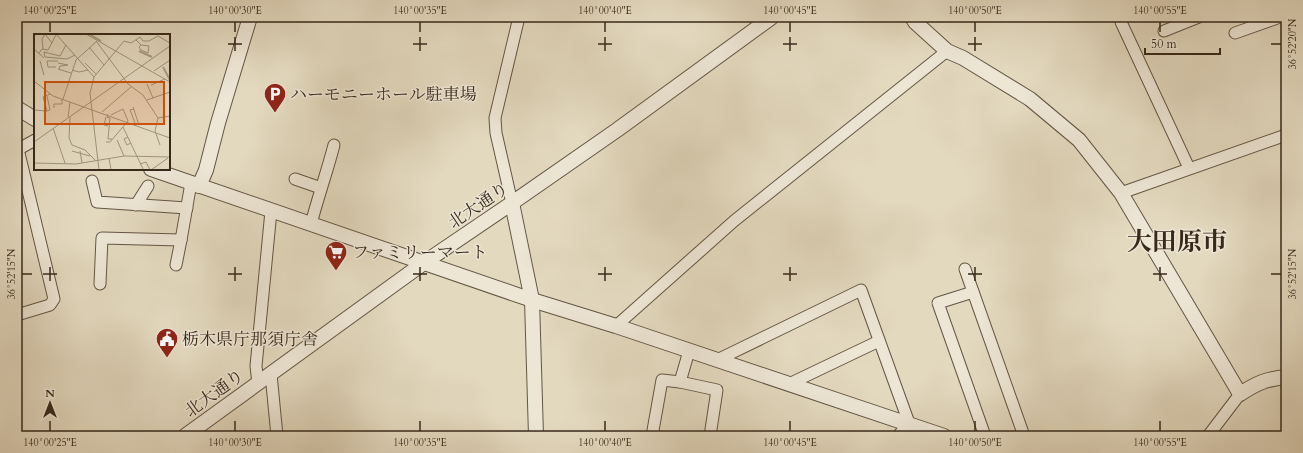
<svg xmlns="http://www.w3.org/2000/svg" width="1303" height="453" viewBox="0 0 1303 453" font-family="Cardo,'Noto Serif JP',serif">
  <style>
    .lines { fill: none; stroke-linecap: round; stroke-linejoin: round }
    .minor-casing { stroke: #645544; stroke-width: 13 }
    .tertiary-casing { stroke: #645544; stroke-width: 16 }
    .minor { stroke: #ede6d5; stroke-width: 11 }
    .tertiary { stroke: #ede6d5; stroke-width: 14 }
    .ticks { fill: none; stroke: #39291b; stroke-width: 1.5 }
    .labels { text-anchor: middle; stroke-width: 3; stroke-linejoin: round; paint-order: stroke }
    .poi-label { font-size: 17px; fill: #39291b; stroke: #ede6d5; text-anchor: start }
    .street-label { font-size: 17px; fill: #39291b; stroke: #ede6d5 }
    .town-label { font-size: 25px; font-weight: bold; fill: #39291b; stroke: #ede6d5 }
    .inset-river { fill: none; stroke: #a99d87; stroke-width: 2 }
    .inset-road { fill: none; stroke: #9f937d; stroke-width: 1 }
    .view { fill: #ce520e; fill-opacity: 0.15; stroke: #ce520e; stroke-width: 2 }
    .inset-edge { fill: none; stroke: #39291b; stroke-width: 2 }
    .neatline { fill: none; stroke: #39291b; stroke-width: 1.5 }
    .ticks-label { font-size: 10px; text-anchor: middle; fill: #39291b }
  </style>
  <rect width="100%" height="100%" fill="#e3d9bf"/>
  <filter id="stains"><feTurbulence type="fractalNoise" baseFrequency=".005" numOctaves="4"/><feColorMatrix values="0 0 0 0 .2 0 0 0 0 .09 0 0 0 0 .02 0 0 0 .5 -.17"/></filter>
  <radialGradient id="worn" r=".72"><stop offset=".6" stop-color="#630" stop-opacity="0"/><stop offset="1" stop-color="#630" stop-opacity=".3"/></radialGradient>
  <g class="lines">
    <g class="minor-casing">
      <g id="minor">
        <polyline points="1121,22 1189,168"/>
        <polyline points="1164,31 1199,17"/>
        <polyline points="1235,33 1280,17"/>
        <polyline points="17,150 35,140"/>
        <polyline points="295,179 321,188"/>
        <polyline points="92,181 97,202 187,208"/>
        <polyline points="1121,193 1286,135"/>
        <polyline points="512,203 496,133 495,118 519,17"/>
        <polyline points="136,205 148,186"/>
        <path d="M311,224c7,-27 16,-52 23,-79"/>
        <polyline points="176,265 181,240"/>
        <polyline points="965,269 1024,436"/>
        <polyline points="100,284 102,238 181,240 191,183"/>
        <polyline points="973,292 938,303 985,436"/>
        <polyline points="17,315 50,305 54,299 18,149"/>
        <polyline points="616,326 734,221 947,51"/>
        <polyline points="689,351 680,382 717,390 710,436"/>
        <polyline points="717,360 861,290 909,423 898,436"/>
        <polyline points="271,374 277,436"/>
        <polyline points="258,384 256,366 271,211"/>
        <polyline points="789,384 879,341"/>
        <polyline points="652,436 662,380 680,382"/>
        <polyline points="1208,436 1240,394"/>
      </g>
    </g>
    <g class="tertiary-casing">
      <g id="tertiary">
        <path d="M912,17l3,5 32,29 16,7 67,41 49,41 42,53 119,201c17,-11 26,-15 46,-17"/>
        <polyline points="17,108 35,119"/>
        <polyline points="151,169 532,300 616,326 944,436"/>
        <polyline points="199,186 206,170 218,123 250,17"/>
        <polyline points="512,203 532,300 536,436"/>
        <polyline points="185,436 425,262 512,203 617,130 772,17"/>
      </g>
    </g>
    <use href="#minor" class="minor"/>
    <use href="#tertiary" class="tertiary"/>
  </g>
  <path class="ticks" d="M50,22v10M235,22v10M420,22v10M605,22v10M790,22v10M975,22v10M1160,22v10M235,37v14M420,37v14M605,37v14M790,37v14M975,37v14M228,44h14M413,44h14M598,44h14M783,44h14M968,44h14M1271,44h10M50,267v14M235,267v14M420,267v14M605,267v14M790,267v14M975,267v14M1160,267v14M22,274h10M43,274h14M228,274h14M413,274h14M598,274h14M783,274h14M968,274h14M1153,274h14M1271,274h10M50,421v10M235,421v10M420,421v10M605,421v10M790,421v10M975,421v10M1160,421v10"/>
  <defs>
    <g id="parking-pin" transform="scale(1.15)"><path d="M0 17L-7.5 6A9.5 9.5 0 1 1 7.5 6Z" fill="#8f2418" stroke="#ede6d5"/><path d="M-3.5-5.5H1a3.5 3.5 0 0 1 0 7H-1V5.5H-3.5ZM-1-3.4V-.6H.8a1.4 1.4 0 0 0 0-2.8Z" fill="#fff"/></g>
    <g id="supermarket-pin" transform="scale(1.15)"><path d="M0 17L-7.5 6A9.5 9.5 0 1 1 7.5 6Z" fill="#8f2418" stroke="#ede6d5"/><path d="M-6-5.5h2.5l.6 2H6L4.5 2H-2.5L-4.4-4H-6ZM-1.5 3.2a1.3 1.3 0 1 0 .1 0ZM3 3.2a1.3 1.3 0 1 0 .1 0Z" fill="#fff"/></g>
    <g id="civic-pin" transform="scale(1.15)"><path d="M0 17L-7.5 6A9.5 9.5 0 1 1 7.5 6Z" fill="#8f2418" stroke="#ede6d5"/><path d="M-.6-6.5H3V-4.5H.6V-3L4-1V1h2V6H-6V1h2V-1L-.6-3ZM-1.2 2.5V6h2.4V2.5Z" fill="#fff"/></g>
  </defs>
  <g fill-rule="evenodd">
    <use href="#parking-pin" x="275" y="94"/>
    <use href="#supermarket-pin" x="336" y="252"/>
    <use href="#civic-pin" x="167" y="339"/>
  </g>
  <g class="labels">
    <g class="poi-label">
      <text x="290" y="100">ハーモニーホール駐車場</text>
      <text x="352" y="258">ファミリーマート</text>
      <text x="182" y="345">栃木県庁那須庁舎</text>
    </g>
    <g class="street-label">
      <text transform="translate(478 205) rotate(-34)" y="6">北大通り</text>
      <text transform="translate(214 393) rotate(-36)" y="6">北大通り</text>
    </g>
    <g class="town-label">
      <text x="1177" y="250">大田原市</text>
    </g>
  </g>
  <g transform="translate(34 34)">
    <rect width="136" height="136" fill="#e3d9bf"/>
    <path class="inset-river" d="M55,0l12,7M105,17l13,6M129,33l7,13"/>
    <path class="inset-road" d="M22,0l38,43M52,0l84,48M102,6l5,5 8,1 -1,7 -7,-3 -2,-3 2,-2M62,7l32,43 15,11 15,23 12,-2M32,11l-6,11 -16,-4 1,5 22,2 8,-4M55,13l15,18M0,15l10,9M9,15l-1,-10 3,-5 7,9M5,19l3,-4 6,1 8,-15M6,27l4,14M24,29l10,2 -8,1 -1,3M51,29l11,11M22,33h-8l-1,-6h11M24,35l13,4M38,36l7,2 9,-2M120,37l16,-11M0,47l19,15 117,42M113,50l6,14M117,51l14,-6M13,62l3,14 -3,1M29,65l13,-39 21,-19M113,66l23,-8M99,73l6,18M20,74v-4h8v-5M100,75l-4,1 5,13M0,76l13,1M13,77l-4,-14 7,-3M68,78l29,-25M74,80l-1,3 3,1 -2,21h4M34,83l2,-15M36,83l-1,21 3,7 13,5 11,11M72,83l-2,8 4,1M124,84l-3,13 5,14M89,93l20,42M19,94l12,35M94,103l-4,2 3,6 4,-2M83,106l7,16M0,108l136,-96M72,108h4l18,-21 -5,-12 -12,6M38,117l18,5M46,117l2,12M75,124l2,12M0,129l42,1 48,-8 46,1M106,130l6,-2 4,8M65,136l-9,-77 4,-16 30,-36 7,2 9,-6 3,4h6l9,-5 12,7M117,136l17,-12"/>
    <path class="view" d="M11,48h119v42h-119z"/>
    <rect width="136" height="136" class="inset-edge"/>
  </g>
  <rect width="1303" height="453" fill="none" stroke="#e3d9bf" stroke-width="44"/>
  <g transform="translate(50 403)" stroke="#ede6d5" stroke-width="3" paint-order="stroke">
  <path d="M0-3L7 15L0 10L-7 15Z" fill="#39291b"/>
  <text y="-6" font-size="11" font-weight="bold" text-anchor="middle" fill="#39291b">N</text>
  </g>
  <path d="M1145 48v6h75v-6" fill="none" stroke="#39291b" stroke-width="2"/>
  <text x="1151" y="48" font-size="12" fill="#39291b" stroke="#ede6d5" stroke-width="3" paint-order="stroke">50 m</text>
  <rect x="22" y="22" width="1259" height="409" class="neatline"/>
  <g class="ticks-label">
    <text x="50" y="14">140°00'25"E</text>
    <text x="235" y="14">140°00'30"E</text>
    <text x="420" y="14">140°00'35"E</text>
    <text x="605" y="14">140°00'40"E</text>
    <text x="790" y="14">140°00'45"E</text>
    <text x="975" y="14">140°00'50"E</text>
    <text x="1160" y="14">140°00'55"E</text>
    <text transform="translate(1292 44) rotate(-90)" y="4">36°52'20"N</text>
    <text transform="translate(11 274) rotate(-90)" y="4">36°52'15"N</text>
    <text transform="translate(1292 274) rotate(-90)" y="4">36°52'15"N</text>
    <text x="50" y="446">140°00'25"E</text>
    <text x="235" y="446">140°00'30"E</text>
    <text x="420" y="446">140°00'35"E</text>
    <text x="605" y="446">140°00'40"E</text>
    <text x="790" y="446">140°00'45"E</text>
    <text x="975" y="446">140°00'50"E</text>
    <text x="1160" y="446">140°00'55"E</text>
  </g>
  <rect width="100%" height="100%" filter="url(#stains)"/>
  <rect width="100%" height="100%" fill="url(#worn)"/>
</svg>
